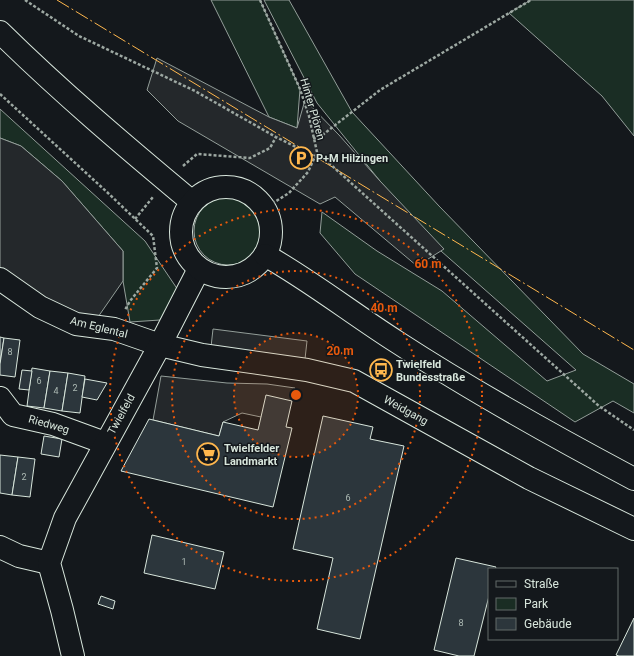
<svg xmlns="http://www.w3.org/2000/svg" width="634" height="656" viewBox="0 0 634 656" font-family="Roboto,sans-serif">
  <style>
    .green { fill: #1a2d24; stroke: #939e99 }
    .parking { fill: #24282b; stroke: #939e99 }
    .building { fill: #2c363c; stroke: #d8e6dc }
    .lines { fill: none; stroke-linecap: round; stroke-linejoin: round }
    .minor-casing { stroke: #d8e6dc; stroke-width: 24 }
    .major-casing { stroke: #d8e6dc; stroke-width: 24 }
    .path { stroke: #9da8a2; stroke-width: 2.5; stroke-dasharray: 3 2; stroke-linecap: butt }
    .minor { stroke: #14181c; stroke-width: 22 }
    .major { stroke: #14181c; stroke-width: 22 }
    .power { stroke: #ffb74d; stroke-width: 1; stroke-dasharray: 14 3 2 3; stroke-linecap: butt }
    .ring { fill: none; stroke: #e8590c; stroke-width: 2; stroke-dasharray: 2 4 }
    .labels { text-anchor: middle; stroke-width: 3; stroke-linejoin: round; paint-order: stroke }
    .number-label { font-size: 9px; fill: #adbab4 }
    .street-label { font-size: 11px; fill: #d8e6dc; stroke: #14181c }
    .poi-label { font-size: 11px; font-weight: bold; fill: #d8e6dc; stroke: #14181c; text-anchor: start }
    .centre { fill: #e8590c; stroke: #14181c; stroke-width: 2 }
    .ring-label { font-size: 12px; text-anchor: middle; font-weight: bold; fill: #e8590c; stroke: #14181c; stroke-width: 3; stroke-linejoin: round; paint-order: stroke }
  </style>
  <rect width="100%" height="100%" fill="#14181c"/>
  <g class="green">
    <polygon points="211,0 260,0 300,89 297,128 269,117"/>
    <polygon points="264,0 289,0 352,112 439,206 583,354 634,384 634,413 613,401 575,422 355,274 320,233 322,212 377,251 442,291 547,381 576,370 441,251 380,181 317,103"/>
    <polygon points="531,0 634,0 634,136 602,96 509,13"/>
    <polygon points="0,109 145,241 178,290 160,320 130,322 123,281 123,251 62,181 21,146 0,138"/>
    <circle cx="228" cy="231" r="34"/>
  </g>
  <g class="parking">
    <polygon points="157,58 269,117 297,128 305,100 339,135 380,181 444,249 417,266 335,197 320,204 178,121 147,90"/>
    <polygon points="0,138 21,146 62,181 123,251 123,281 98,317 40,307 0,279"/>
    <polygon points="213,329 307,341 305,359 211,347"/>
    <polygon points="161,376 227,383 267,384 295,388 292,401 261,417 242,413 223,422 219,436 153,420"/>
  </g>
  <g class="building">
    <polygon points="0,337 4,338 0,364"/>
    <polygon points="4,338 20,340 15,377 0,375 0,364"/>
    <polygon points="32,368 50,371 44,408 27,406"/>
    <polygon points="22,370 32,371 29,390 19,389"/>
    <polygon points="50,371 68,373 62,411 44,408"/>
    <polygon points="68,373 85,376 80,413 62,411"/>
    <polygon points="85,379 107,383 97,400 82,397"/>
    <polygon points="266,395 292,401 286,427 292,428 273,507 121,471 149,419 219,436 223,422 258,430"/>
    <polygon points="323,416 373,427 370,439 404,446 360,639 317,629 333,558 293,549"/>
    <polygon points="44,436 62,439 59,457 41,454"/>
    <polygon points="0,455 18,457 12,495 0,493"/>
    <polygon points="18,457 35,459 30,497 12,495"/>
    <polygon points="152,535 224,552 215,589 144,573"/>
    <polygon points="456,558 496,567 495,569 489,569 489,596 474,656 459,656 434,650"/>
    <polygon points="101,596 115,601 113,609 98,604"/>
    <polygon points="634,618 634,656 619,656 616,655"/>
  </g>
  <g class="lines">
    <g class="minor-casing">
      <g id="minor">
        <polyline points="0,279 40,307 76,324 114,329 160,345 202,355 307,370 354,381 529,478 634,529"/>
        <polyline points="0,398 13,415 53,424 105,443"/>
        <polyline points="0,547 19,556 49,563"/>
        <polyline points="73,656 62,610 49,563 65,518 160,345 199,269"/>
      </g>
    </g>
    <g class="major-casing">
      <g id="major">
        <path d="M0,32c61,60 126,115 192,170"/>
        <circle cx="226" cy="232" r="45"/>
        <path d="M265,255c46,26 88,59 132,87 77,50 156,94 237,137"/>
      </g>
    </g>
    <g class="path">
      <polyline points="25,0 79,36 195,91 276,137 330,164 599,406 634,430"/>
      <polyline points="260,0 300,89 309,116 317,152 308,172 289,193 265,208"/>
      <polyline points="0,94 108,193 153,236 157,268 130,301 125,310"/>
      <polyline points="313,138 320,137 380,90 531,0"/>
      <polyline points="183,166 197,154 250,158 270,148 276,137"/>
      <polyline points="135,219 153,197"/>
    </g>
    <use href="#minor" class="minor"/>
    <use href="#major" class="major"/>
    <polyline class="power" points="57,0 634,350"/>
  </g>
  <circle cx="296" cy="395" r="62" fill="#e8590c" fill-opacity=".12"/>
  <g class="ring">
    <circle cx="296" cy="395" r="62"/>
    <circle cx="296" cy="395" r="124"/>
    <circle cx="296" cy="395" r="186"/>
  </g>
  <defs>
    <g id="parking-ring" transform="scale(1.15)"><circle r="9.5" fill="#14181c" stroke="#ffb74d" stroke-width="1.5"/><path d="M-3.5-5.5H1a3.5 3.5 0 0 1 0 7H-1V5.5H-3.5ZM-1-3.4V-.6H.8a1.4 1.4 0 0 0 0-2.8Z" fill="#ffb74d"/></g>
    <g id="bus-ring" transform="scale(1.15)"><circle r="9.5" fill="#14181c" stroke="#ffb74d" stroke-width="1.5"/><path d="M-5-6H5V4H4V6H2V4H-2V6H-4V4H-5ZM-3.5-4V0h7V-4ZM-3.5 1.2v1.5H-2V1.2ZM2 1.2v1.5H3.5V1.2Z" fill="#ffb74d"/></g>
    <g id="supermarket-ring" transform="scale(1.15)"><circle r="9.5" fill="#14181c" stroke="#ffb74d" stroke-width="1.5"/><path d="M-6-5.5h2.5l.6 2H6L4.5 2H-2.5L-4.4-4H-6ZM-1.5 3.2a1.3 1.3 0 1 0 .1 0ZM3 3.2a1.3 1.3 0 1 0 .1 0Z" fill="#ffb74d"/></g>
  </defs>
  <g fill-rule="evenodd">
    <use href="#parking-ring" x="301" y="158"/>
    <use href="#bus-ring" x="381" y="370"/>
    <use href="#supermarket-ring" x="208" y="454"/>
  </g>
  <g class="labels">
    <g class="number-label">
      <text x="10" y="355">8</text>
      <text x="39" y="384">6</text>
      <text x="75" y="391">2</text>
      <text x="56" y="394">4</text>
      <text x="24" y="480">2</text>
      <text x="348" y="501">6</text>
      <text x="184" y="565">1</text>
      <text x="461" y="626">8</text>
    </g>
    <g class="street-label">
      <text transform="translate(313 109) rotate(74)" y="4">Hinter Plören</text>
      <text transform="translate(99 327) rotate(14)" y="4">Am Eglental</text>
      <text transform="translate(406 410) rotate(29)" y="4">Weidgang</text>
      <text transform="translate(121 414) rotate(-61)" y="4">Twielfeld</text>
      <text transform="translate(49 424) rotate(16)" y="4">Riedweg</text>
    </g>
    <g class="poi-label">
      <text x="316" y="162">P+M Hilzingen</text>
      <text x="396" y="368">Twielfeld<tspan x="396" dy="13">Bundesstraße</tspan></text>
      <text x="224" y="452">Twielfelder<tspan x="224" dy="13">Landmarkt</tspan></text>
    </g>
  </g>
  <circle cx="296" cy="395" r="6" class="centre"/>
  <g class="ring-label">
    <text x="428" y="268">60 m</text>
    <text x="384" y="312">40 m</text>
    <text x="340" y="355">20 m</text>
  </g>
  <rect x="488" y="568" width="130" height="72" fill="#14181c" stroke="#626a69"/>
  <rect x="496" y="581" width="20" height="6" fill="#14181c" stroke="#626a69"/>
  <text x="524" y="588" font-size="12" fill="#d8e6dc">Straße</text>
  <rect x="496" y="598" width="20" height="12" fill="#1a2d24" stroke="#626a69"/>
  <text x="524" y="608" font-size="12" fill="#d8e6dc">Park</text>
  <rect x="496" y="618" width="20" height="12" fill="#2c363c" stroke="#626a69"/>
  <text x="524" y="628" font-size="12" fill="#d8e6dc">Gebäude</text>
</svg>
